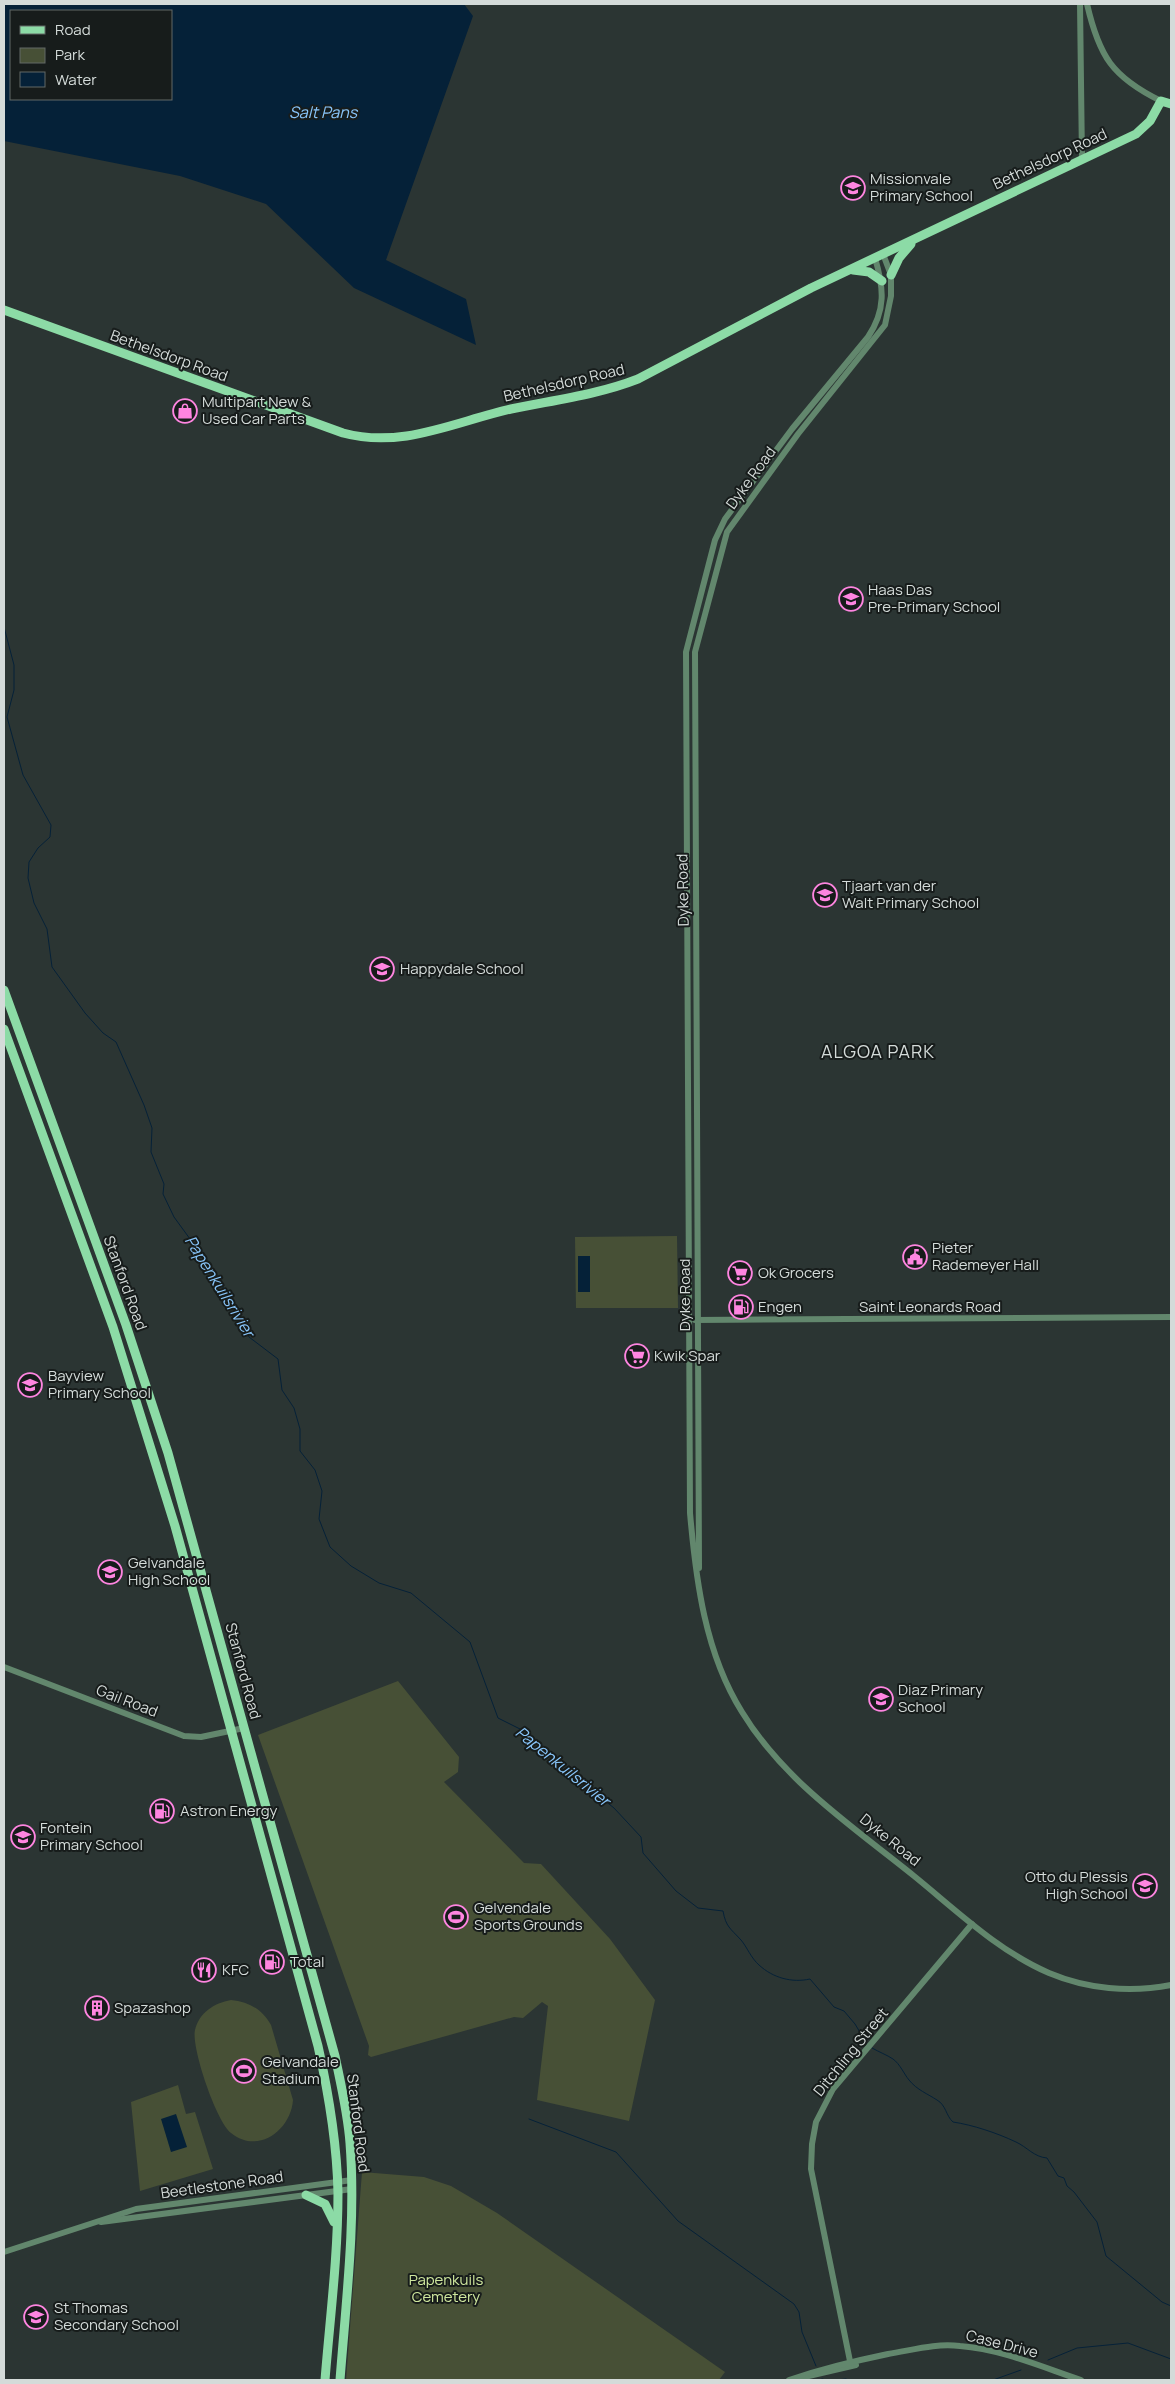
<svg xmlns="http://www.w3.org/2000/svg" width="1175" height="2384" viewBox="0 0 1175 2384" font-family="Manrope,sans-serif">
  <style>
    .green { fill: #475036 }
    .water { fill: #052138; fill-rule: evenodd }
    .lines { fill: none; stroke-linecap: round; stroke-linejoin: round }
    .stream { stroke: #052138; stroke-width: 1 }
    .minor { stroke: #62876d; stroke-width: 6 }
    .major { stroke: #8cdba6; stroke-width: 9 }
    .labels { text-anchor: middle; stroke-width: 4; stroke-linejoin: round; paint-order: stroke }
    .street-label { font-size: 15px; fill: #d4dbd9; stroke: #171c1b }
    .poi-label { font-size: 15px; fill: #d4dbd9; stroke: #171c1b; text-anchor: start }
    .park-label { font-size: 15px; fill: #cfe79e; stroke: #171c1b }
    .water-label { font-size: 16px; font-style: italic; fill: #88c5fa; stroke: #171c1b }
    .quarter-label { font-size: 18px; letter-spacing: 1px; fill: #d4dbd9; stroke: #171c1b }
  </style>
  <rect width="100%" height="100%" fill="#2b3533"/>
  <g class="green">
    <polygon points="677,1236 678,1308 576,1308 575,1237"/>
    <polygon points="398,1681 459,1757 458,1772 444,1782 524,1863 541,1864 610,1939 655,2000 629,2121 537,2100 548,2006 542,2002 523,2018 514,2017 371,2057 368,2055 369,2046 258,1735"/>
    <path d="M231,2000c18,2 31,9 40,25l22,75c-2,30 -35,55 -62,33 -15,-12 -40,-86 -36,-103 4,-17 19,-27 36,-30z"/>
    <polygon points="178,2085 186,2114 195,2112 213,2169 140,2191 131,2102"/>
    <polygon points="362,2172 424,2177 451,2186 497,2213 725,2372 719,2380 346,2380"/>
  </g>
  <g class="water">
    <path d="M4,4h460l9,12 -87,244 80,39 10,46 -122,-57 -88,-84 -86,-28 -176,-35zM11,11h160v88h-160z"/>
    <rect x="578" y="1256" width="12" height="36"/>
    <polygon points="176,2114 187,2147 171,2152 161,2119"/>
  </g>
  <g class="lines">
    <g class="stream">
      <path d="M4,627l10,38v25l-7,27 16,58 28,50 -1,12 -12,11 -9,14 -1,16 6,25 13,26 5,38 33,46 18,20 13,9 28,63 8,23 -1,24 13,32 -1,10 11,23 43,59 32,61 29,22 4,31 12,18 6,21v22l15,19 7,21 -3,28 11,28 21,19 28,17 32,10 59,49 28,76 26,13 48,47 13,7 29,23 27,29 2,16 33,38 22,17 25,3c3,16 7,17 18,29 6,7 10,18 18,25 14,13 33,18 51,14l24,28 10,4 11,13 12,20"/>
      <path d="M872,2048c7,4 15,7 21,11 7,5 11,15 16,21 8,10 19,14 28,20 9,5 9,16 16,22 20,3 44,11 63,20 11,5 18,15 31,16l11,18 6,2 3,8 7,6 23,30 9,34 56,46 9,4"/>
      <polyline points="529,2119 616,2152 678,2221 794,2304 799,2312 802,2332 816,2366"/>
      <polyline points="1048,2360 1077,2348 1128,2343 1171,2359"/>
      <polyline points="822,2379 826,2380"/>
      <polyline points="837,2380 846,2379"/>
      <polyline points="871,2380 897,2380"/>
      <polyline points="993,2380 1021,2370"/>
    </g>
    <g class="minor">
      <polyline points="1080,4 1082,160"/>
      <path d="M1087,4c12,52 25,73 74,97"/>
      <path d="M875,258c9,30 11,52 -7,79l-76,92 -67,90 -10,21 -29,112 4,861c6,68 15,140 52,199 42,69 110,114 172,164 42,34 84,75 135,97 38,16 81,20 122,12"/>
      <polyline points="695,1320 1171,1317"/>
      <polyline points="699,1568 695,652 727,532 798,434 885,325 891,296 891,275 883,254"/>
      <polyline points="4,1667 184,1736 201,1737 244,1728"/>
      <polyline points="101,2222 352,2189"/>
      <polyline points="4,2252 136,2209 352,2180"/>
      <polyline points="851,2366 811,2169 812,2144 816,2122 833,2089 972,1924"/>
      <polyline points="800,2378 856,2365"/>
      <path d="M789,2380c33,-11 65,-19 99,-26 25,-4 47,-11 72,-8 41,3 82,21 121,34"/>
    </g>
    <g class="major">
      <polyline points="853,270 869,272 882,281"/>
      <polyline points="891,275 899,258 911,244"/>
      <path d="M4,310l339,123c59,16 111,-11 168,-24 43,-9 86,-14 127,-30l173,-91 325,-154 14,-13 11,-20 10,3"/>
      <path d="M4,990l122,335 42,128 167,603c6,29 13,58 15,87 6,79 -4,158 -10,237"/>
      <path d="M4,1029l109,298 62,199 143,520c11,49 19,97 20,147 0,63 -8,125 -13,187"/>
      <polyline points="306,2195 325,2204 334,2222"/>
    </g>
  </g>
  <defs>
    <g id="school-ring" transform="scale(1.25)"><circle r="9.5" fill="#171c1b" stroke="#fe85e0" stroke-width="1.5"/><path d="M0-5L7-2L0 1L-7-2ZM-4 1L0 2.5L4 1V4Q0 6-4 4Z" fill="#fe85e0"/></g>
    <g id="shop-ring" transform="scale(1.25)"><circle r="9.5" fill="#171c1b" stroke="#fe85e0" stroke-width="1.5"/><path d="M-5-2.5h2.3a2.7 3.5 0 0 1 5.4 0H5L5.5 6h-11ZM-1.5-2.5h3a1.5 2.3 0 0 0-3 0Z" fill="#fe85e0"/></g>
    <g id="civic-ring" transform="scale(1.25)"><circle r="9.5" fill="#171c1b" stroke="#fe85e0" stroke-width="1.5"/><path d="M-.6-6.5H3V-4.5H.6V-3L4-1V1h2V6H-6V1h2V-1L-.6-3ZM-1.2 2.5V6h2.4V2.5Z" fill="#fe85e0"/></g>
    <g id="supermarket-ring" transform="scale(1.25)"><circle r="9.5" fill="#171c1b" stroke="#fe85e0" stroke-width="1.5"/><path d="M-6-5.5h2.5l.6 2H6L4.5 2H-2.5L-4.4-4H-6ZM-1.5 3.2a1.3 1.3 0 1 0 .1 0ZM3 3.2a1.3 1.3 0 1 0 .1 0Z" fill="#fe85e0"/></g>
    <g id="fuel-ring" transform="scale(1.25)"><circle r="9.5" fill="#171c1b" stroke="#fe85e0" stroke-width="1.5"/><path d="M-5.5-6h7V0h2V4h1.3V-2.5L3-4.5l.8-.8L6-3V5H2.5V1h-1V6h-7ZM-4.2-4.7v3.2H.2V-4.7Z" fill="#fe85e0"/></g>
    <g id="stadium-ring" transform="scale(1.25)"><circle r="9.5" fill="#171c1b" stroke="#fe85e0" stroke-width="1.5"/><path d="M0-5a6.5 5 0 1 0 0 10a6.5 5 0 1 0 0-10ZM-3.5-1.8h7v3.6h-7Z" fill="#fe85e0"/></g>
    <g id="restaurant-ring" transform="scale(1.25)"><circle r="9.5" fill="#171c1b" stroke="#fe85e0" stroke-width="1.5"/><path d="M-5-6h1v4h1v-4h1v4h1v-4h1v5L-1.5 .5V6h-2V.5L-5-1ZM5-6V6H3V1.5H1.5Q1.5-4 5-6Z" fill="#fe85e0"/></g>
    <g id="building-ring" transform="scale(1.25)"><circle r="9.5" fill="#171c1b" stroke="#fe85e0" stroke-width="1.5"/><path d="M-4-6H4V6H1V3H-1V6H-4ZM-2.5-4.3h1.7v1.8h-1.7ZM.8-4.3h1.7v1.8H.8ZM-2.5-1h1.7V.8h-1.7ZM.8-1h1.7V.8H.8Z" fill="#fe85e0"/></g>
  </defs>
  <g fill-rule="evenodd">
    <use href="#school-ring" x="853" y="188"/>
    <use href="#shop-ring" x="185" y="411"/>
    <use href="#school-ring" x="851" y="599"/>
    <use href="#school-ring" x="825" y="895"/>
    <use href="#school-ring" x="382" y="969"/>
    <use href="#civic-ring" x="915" y="1257"/>
    <use href="#supermarket-ring" x="740" y="1273"/>
    <use href="#fuel-ring" x="741" y="1307"/>
    <use href="#supermarket-ring" x="637" y="1356"/>
    <use href="#school-ring" x="30" y="1385"/>
    <use href="#school-ring" x="110" y="1572"/>
    <use href="#school-ring" x="881" y="1699"/>
    <use href="#fuel-ring" x="162" y="1811"/>
    <use href="#school-ring" x="23" y="1837"/>
    <use href="#school-ring" x="1145" y="1886"/>
    <use href="#stadium-ring" x="456" y="1917"/>
    <use href="#fuel-ring" x="272" y="1962"/>
    <use href="#restaurant-ring" x="204" y="1970"/>
    <use href="#building-ring" x="97" y="2008"/>
    <use href="#stadium-ring" x="244" y="2071"/>
    <use href="#school-ring" x="36" y="2317"/>
  </g>
  <g class="labels">
    <g class="street-label">
      <text transform="translate(1050 159) rotate(-25)" y="5">Bethelsdorp Road</text>
      <text transform="translate(169 356) rotate(20)" y="5">Bethelsdorp Road</text>
      <text transform="translate(564 383) rotate(-13)" y="5">Bethelsdorp Road</text>
      <text transform="translate(751 478) rotate(-54)" y="5">Dyke Road</text>
      <text transform="translate(683 890) rotate(-91)" y="5">Dyke Road</text>
      <text transform="translate(125 1283) rotate(70)" y="5">Stanford Road</text>
      <text transform="translate(685 1295) rotate(-90)" y="5">Dyke Road</text>
      <text x="930" y="1312">Saint Leonards Road</text>
      <text transform="translate(243 1671) rotate(75)" y="5">Stanford Road</text>
      <text transform="translate(127 1701) rotate(21)" y="5">Gail Road</text>
      <text transform="translate(890 1840) rotate(39)" y="5">Dyke Road</text>
      <text transform="translate(851 2052) rotate(-51)" y="5">Ditchling Street</text>
      <text transform="translate(358 2123) rotate(83)" y="5">Stanford Road</text>
      <text transform="translate(222 2185) rotate(-8)" y="5">Beetlestone Road</text>
      <text transform="translate(1002 2344) rotate(14)" y="5">Case Drive</text>
    </g>
    <g class="poi-label">
      <text x="870" y="184">Missionvale<tspan x="870" dy="17">Primary School</tspan></text>
      <text x="202" y="407">Multipart New &amp;<tspan x="202" dy="17">Used Car Parts</tspan></text>
      <text x="868" y="595">Haas Das<tspan x="868" dy="17">Pre-Primary School</tspan></text>
      <text x="842" y="891">Tjaart van der<tspan x="842" dy="17">Walt Primary School</tspan></text>
      <text x="400" y="974">Happydale School</text>
      <text x="932" y="1253">Pieter<tspan x="932" dy="17">Rademeyer Hall</tspan></text>
      <text x="758" y="1278">Ok Grocers</text>
      <text x="758" y="1312">Engen</text>
      <text x="654" y="1361">Kwik Spar</text>
      <text x="48" y="1381">Bayview<tspan x="48" dy="17">Primary School</tspan></text>
      <text x="128" y="1568">Gelvandale<tspan x="128" dy="17">High School</tspan></text>
      <text x="898" y="1695">Diaz Primary<tspan x="898" dy="17">School</tspan></text>
      <text x="180" y="1816">Astron Energy</text>
      <text x="40" y="1833">Fontein<tspan x="40" dy="17">Primary School</tspan></text>
      <text x="1128" y="1882" text-anchor="end">Otto du Plessis<tspan x="1128" dy="17">High School</tspan></text>
      <text x="474" y="1913">Gelvendale<tspan x="474" dy="17">Sports Grounds</tspan></text>
      <text x="290" y="1967">Total</text>
      <text x="222" y="1975">KFC</text>
      <text x="114" y="2013">Spazashop</text>
      <text x="262" y="2067">Gelvandale<tspan x="262" dy="17">Stadium</tspan></text>
      <text x="54" y="2313">St Thomas<tspan x="54" dy="17">Secondary School</tspan></text>
    </g>
    <g class="park-label">
      <text x="446" y="2285">Papenkuils<tspan x="446" dy="17">Cemetery</tspan></text>
    </g>
    <g class="water-label">
      <text x="323" y="118">Salt Pans</text>
      <text transform="translate(220 1286) rotate(58)" y="6">Papenkuilsrivier</text>
      <text transform="translate(563 1766) rotate(39)" y="6">Papenkuilsrivier</text>
    </g>
    <g class="quarter-label">
      <text x="878" y="1058">ALGOA PARK</text>
    </g>
  </g>
  <rect width="1175" height="2384" fill="none" stroke="#d4dbd9" stroke-width="10"/>
  <rect x="10" y="10" width="162" height="90" fill="#171c1b" stroke="#636867"/>
  <rect x="20" y="26" width="25" height="8" fill="#8cdba6" stroke="#636867"/>
  <text x="55" y="35" font-size="15" fill="#d4dbd9">Road</text>
  <rect x="20" y="48" width="25" height="15" fill="#475036" stroke="#636867"/>
  <text x="55" y="60" font-size="15" fill="#d4dbd9">Park</text>
  <rect x="20" y="72" width="25" height="15" fill="#052138" stroke="#636867"/>
  <text x="55" y="85" font-size="15" fill="#d4dbd9">Water</text>
</svg>
